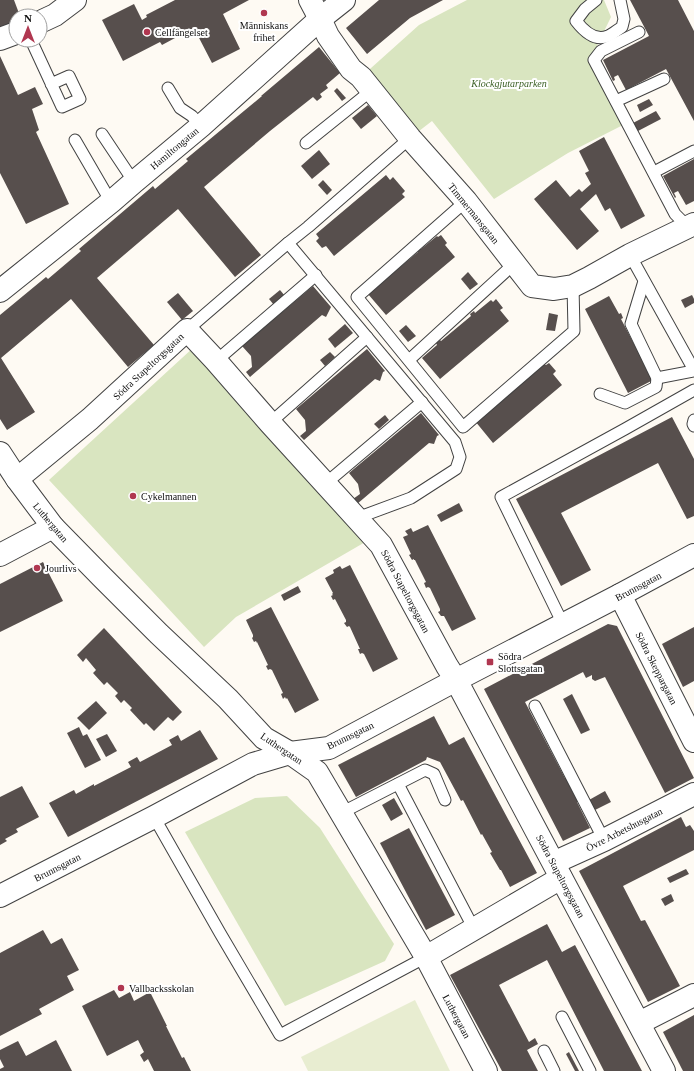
<svg xmlns="http://www.w3.org/2000/svg" width="694" height="1071" viewBox="0 0 694 1071" font-family="Georgia,serif">
  <style>
    .park { fill: #d9e5c0 }
    .pitch { fill: #e8edd1 }
    .building { fill: #574f4d }
    .lines { fill: none; stroke-linecap: round; stroke-linejoin: round }
    .lane-casing { stroke: #424242; stroke-width: 13 }
    .street-casing { stroke: #424242; stroke-width: 24 }
    .lane { stroke: #fff; stroke-width: 11 }
    .street { stroke: #fff; stroke-width: 22 }
    .poi-dot { fill: #b03750; stroke: #fff; stroke-width: 1.5 }
    .labels { text-anchor: middle; stroke-width: 4; stroke-linejoin: round; paint-order: stroke }
    .poi-label { font-size: 10px; fill: #0f0f0f; stroke: #fff; text-anchor: start }
    .park-label { font-size: 10px; font-style: italic; fill: #3c6026; stroke: #fff }
    .street-label { font-size: 10px; fill: #0f0f0f; stroke: #fff }
  </style>
  <rect width="100%" height="100%" fill="#fefaf3"/>
  <g class="park">
    <polygon points="467,0 604,0 611,17 589,62 623,125 568,153 494,199 432,121 410,138 361,77 419,25"/>
    <polygon points="194,347 367,541 236,617 204,647 49,480"/>
    <polygon points="287,796 320,828 394,944 385,961 285,1006 185,832 255,798"/>
  </g>
  <polygon class="pitch" points="415,1000 450,1071 308,1071 301,1057"/>
  <g class="building">
    <polygon points="0,0 14,0 20,16 16,16 16,22 0,28"/>
    <polygon points="175,0 249,0 223,14 240,49 212,63 197,34 191,36 188,31 162,45 160,42 123,61 102,20 134,4 142,20 147,17 146,15"/>
    <polygon points="379,0 443,0 410,18 367,54 346,28"/>
    <polygon points="630,0 678,0 694,31 694,121 666,69 626,90 618,75 614,77 615,80 613,81 603,60 649,36"/>
    <polygon points="319,47 340,73 326,85 328,88 320,94 322,97 317,101 313,97 270,131 204,187 261,255 235,277 178,209 97,278 154,345 128,367 71,299 1,358 35,412 7,430 0,419 0,315 46,277 48,279 81,251 79,249 153,186 155,189 188,161 186,159 262,96 261,96"/>
    <polygon points="0,56 18,95 35,87 43,104 32,109 39,130 36,132 69,204 26,224 0,173"/>
    <polygon points="337,88 346,98 342,101 334,91"/>
    <polygon points="649,99 653,105 640,112 637,105"/>
    <polygon points="368,105 377,116 361,129 352,118"/>
    <polygon points="656,111 661,119 638,131 633,123"/>
    <polygon points="604,137 645,216 621,229 610,208 605,211 596,194 580,209 599,231 577,250 534,199 556,180 570,197 579,189 582,192 591,184 585,173 589,171 579,151"/>
    <polygon points="319,150 330,164 312,179 301,166"/>
    <polygon points="694,159 694,201 686,205 678,191 674,193 676,197 675,198 663,176"/>
    <polygon points="386,175 390,180 393,177 405,191 402,194 405,197 334,256 326,246 322,248 316,241 319,238 316,234"/>
    <polygon points="323,180 332,190 327,195 318,185"/>
    <polygon points="441,235 447,243 445,245 455,257 386,315 368,294 384,281 382,279 386,276 388,277 418,252 416,251 420,247 421,249 437,236 438,237"/>
    <polygon points="468,272 478,284 470,290 461,279"/>
    <polygon points="313,286 331,307 326,317 322,315 250,377 246,372 252,367 251,356 242,346"/>
    <polygon points="280,290 285,296 274,305 269,299"/>
    <polygon points="178,293 193,311 182,320 167,302"/>
    <polygon points="692,295 694,299 694,303 685,308 681,300"/>
    <polygon points="609,296 619,314 621,313 623,318 621,319 653,380 628,393 585,309"/>
    <polygon points="496,299 503,308 500,310 509,321 440,379 422,358 437,345 436,343 440,340 441,341 471,316 470,314 474,311 475,313 491,300 493,302"/>
    <polygon points="549,313 558,315 555,331 546,330"/>
    <polygon points="345,324 353,333 335,348 328,339"/>
    <polygon points="406,325 416,336 408,342 399,331"/>
    <polygon points="367,349 385,371 383,372 380,381 375,379 304,440 300,436 306,431 305,420 296,409"/>
    <polygon points="330,352 335,357 325,366 320,360"/>
    <polygon points="549,363 556,371 553,374 562,385 493,443 475,421 544,364 546,365"/>
    <polygon points="421,413 439,435 437,436 434,444 429,443 357,504 353,499 360,494 358,484 349,473"/>
    <polygon points="385,415 389,420 379,429 374,424"/>
    <polygon points="672,417 694,459 694,516 687,519 658,463 561,513 591,570 561,586 516,499"/>
    <polygon points="459,503 463,511 441,522 437,515"/>
    <polygon points="428,525 476,619 452,631 444,616 441,616 438,612 440,611 440,609 430,588 428,587 426,588 424,583 426,582 415,560 414,560 414,559 412,560 409,555 411,554 403,537 408,535 405,531 411,528 413,532"/>
    <polygon points="43,562 63,601 0,632 0,584"/>
    <polygon points="350,565 398,659 373,672 364,654 362,653 360,654 358,649 360,649 350,627 349,626 347,627 344,623 346,622 346,620 335,599 333,600 331,596 333,595 332,594 333,593 325,578 334,573 333,570 340,566 342,569"/>
    <polygon points="298,586 301,592 284,601 281,595"/>
    <polygon points="271,607 319,700 295,713 287,698 286,699 285,697 283,699 281,694 283,693 272,670 270,669 268,670 266,666 268,665 257,642 257,643 256,641 254,642 252,638 253,637 253,635 246,620"/>
    <polygon points="608,624 617,626 694,778 665,793 605,677 595,681 592,679 592,675 586,678 583,672 525,702 565,778 566,777 579,801 577,802 590,828 563,841 484,689"/>
    <polygon points="694,627 694,681 683,687 662,644"/>
    <polygon points="104,628 182,712 173,721 168,717 154,731 146,723 144,725 130,710 132,708 124,700 121,703 115,696 118,693 107,682 104,685 93,673 96,670 86,658 83,662 77,655"/>
    <polygon points="572,694 590,730 581,734 563,699"/>
    <polygon points="96,701 107,713 89,730 77,718"/>
    <polygon points="434,716 449,745 464,737 537,873 510,887 501,870 500,870 490,853 492,852 482,834 481,835 463,800 461,801 440,762 427,757 426,760 356,797 338,765"/>
    <polygon points="79,727 83,736 87,734 101,760 85,768 67,733"/>
    <polygon points="200,730 218,759 68,837 49,803 74,790 76,794 94,784 94,786 131,767 128,762 137,757 140,762 172,745 169,740 178,735 181,741"/>
    <polygon points="107,734 117,751 106,757 96,739"/>
    <polygon points="22,786 39,817 16,829 18,832 5,839 7,841 0,845 0,797"/>
    <polygon points="605,791 611,802 595,810 589,800"/>
    <polygon points="394,798 403,814 391,821 382,805"/>
    <polygon points="681,817 686,827 690,825 694,831 694,850 623,886 641,921 645,920 680,986 648,1002 579,871"/>
    <polygon points="409,828 455,915 426,930 380,843"/>
    <polygon points="686,869 689,874 670,883 667,878"/>
    <polygon points="671,894 674,901 665,906 661,899"/>
    <polygon points="547,924 562,952 575,945 642,1071 604,1071 547,960 499,985 529,1042 535,1038 538,1044 527,1050 538,1071 502,1071 450,975"/>
    <polygon points="43,930 51,944 62,938 79,970 67,976 74,990 39,1009 42,1014 0,1036 0,953"/>
    <polygon points="114,990 119,998 130,992 134,1001 150,992 167,1026 166,1026 182,1058 184,1057 191,1071 154,1071 148,1059 144,1062 140,1055 144,1052 138,1040 107,1056 82,1006"/>
    <polygon points="694,1015 694,1071 683,1071 663,1032"/>
    <polygon points="56,1040 72,1071 0,1071 0,1069 4,1067 0,1059 0,1050 18,1041 26,1056"/>
    <polygon points="569,1052 579,1071 575,1071 566,1054"/>
  </g>
  <g class="lines">
    <g class="lane-casing">
      <g id="lane">
        <path d="M596,0l-11,9 -9,12c7,9 19,21 32,15 5,-2 9,-6 14,-9l2,-8 -4,-19"/>
        <polyline points="639,32 601,51 594,60 675,214 688,227"/>
        <polyline points="31,40 62,107 80,99 69,76 51,84"/>
        <polyline points="168,88 180,108 192,116 201,126"/>
        <polyline points="616,101 664,79"/>
        <polyline points="102,134 134,182"/>
        <polyline points="75,140 111,202"/>
        <polyline points="306,143 372,90"/>
        <polyline points="654,172 694,151"/>
        <polyline points="466,201 357,297 463,427 574,331 573,286"/>
        <polyline points="288,243 455,442 460,457 456,469 411,498 357,518"/>
        <polyline points="630,255 694,370"/>
        <polyline points="644,281 631,324 657,378 694,371"/>
        <polyline points="187,330 288,243 308,227 410,138"/>
        <polyline points="409,360 515,263"/>
        <polyline points="216,361 316,275"/>
        <polyline points="600,394 625,403 656,387 657,378"/>
        <polyline points="694,420 693,424 694,426"/>
        <polyline points="270,423 367,337"/>
        <polyline points="325,484 422,402"/>
        <polyline points="563,624 501,497 625,429 694,390"/>
        <polyline points="535,706 604,840"/>
        <polyline points="398,784 474,929"/>
        <polyline points="341,813 425,770 434,774 445,800"/>
        <polyline points="154,817 220,933 280,1035 426,957"/>
        <polyline points="562,1017 590,1071"/>
        <polyline points="544,1051 554,1071"/>
      </g>
    </g>
    <g class="street-casing">
      <g id="street">
        <polyline points="310,0 320,19 328,36 351,69 361,77 410,138 466,201 532,286 554,289 573,286 589,278 630,255 694,224"/>
        <polyline points="40,22 55,15 75,0"/>
        <polyline points="0,39 16,33"/>
        <polyline points="0,291 111,202 134,182 201,126 320,19 344,0"/>
        <polyline points="0,453 17,479 53,527 102,577 159,634 228,699 264,738 290,753 317,772 426,957 486,1071"/>
        <polyline points="17,479 90,419 187,330 216,361 270,423 381,545 447,666 456,680 664,1071"/>
        <polyline points="0,555 53,527"/>
        <polyline points="620,595 694,741"/>
        <polyline points="555,865 562,859 604,840 694,794"/>
        <polyline points="0,896 154,817 253,764 290,753 329,748 456,680 620,595 694,555"/>
        <polyline points="426,957 561,878"/>
        <polyline points="639,1023 694,995"/>
      </g>
    </g>
    <use href="#lane" class="lane"/>
    <use href="#street" class="street"/>
  </g>
  <g class="poi-dot">
    <circle cx="264" cy="13" r="4"/>
    <circle cx="147" cy="32" r="4"/>
    <circle cx="133" cy="496" r="4"/>
    <circle cx="37" cy="568" r="4"/>
    <rect x="486" y="658" width="8" height="8" rx="2"/>
    <circle cx="121" cy="988" r="4"/>
  </g>
  <g class="labels">
    <g class="poi-label">
      <text x="264" y="29" text-anchor="middle">Människans<tspan x="264" dy="12">frihet</tspan></text>
      <text x="155" y="36">Cellfängelset</text>
      <text x="141" y="500">Cykelmannen</text>
      <text x="45" y="572">Jourlivs</text>
      <text x="498" y="660">Södra<tspan x="498" dy="12">Slottsgatan</tspan></text>
      <text x="129" y="992">Vallbacksskolan</text>
    </g>
    <g class="park-label">
      <text x="509" y="87">Klockgjutarparken</text>
    </g>
    <g class="street-label">
      <text transform="translate(174 148) rotate(-40)" y="4">Hamiltongatan</text>
      <text transform="translate(474 213) rotate(51)" y="4">Timmermansgatan</text>
      <text transform="translate(148 366) rotate(-43)" y="4">Södra Stapeltorgsgatan</text>
      <text transform="translate(51 522) rotate(50)" y="4">Luthergatan</text>
      <text transform="translate(638 586) rotate(-28)" y="4">Brunnsgatan</text>
      <text transform="translate(406 591) rotate(62)" y="4">Södra Stapeltorgsgatan</text>
      <text transform="translate(657 668) rotate(63)" y="4">Södra Skeppargatan</text>
      <text transform="translate(350 735) rotate(-26)" y="4">Brunnsgatan</text>
      <text transform="translate(282 748) rotate(34)" y="4">Luthergatan</text>
      <text transform="translate(624 829) rotate(-27)" y="4">Övre Arbetshusgatan</text>
      <text transform="translate(57 867) rotate(-27)" y="4">Brunnsgatan</text>
      <text transform="translate(561 876) rotate(62)" y="4">Södra Stapeltorgsgatan</text>
      <text transform="translate(457 1016) rotate(62)" y="4">Luthergatan</text>
    </g>
  </g>
  <g transform="translate(28 28)"><circle r="19" fill="#ffffff" stroke="#9f9f9f"/>
  <path d="M0-3L7 15L0 10L-7 15Z" fill="#b03750"/>
  <text y="-6" font-size="11" font-weight="bold" text-anchor="middle" fill="#0f0f0f">N</text>
  </g>
</svg>
